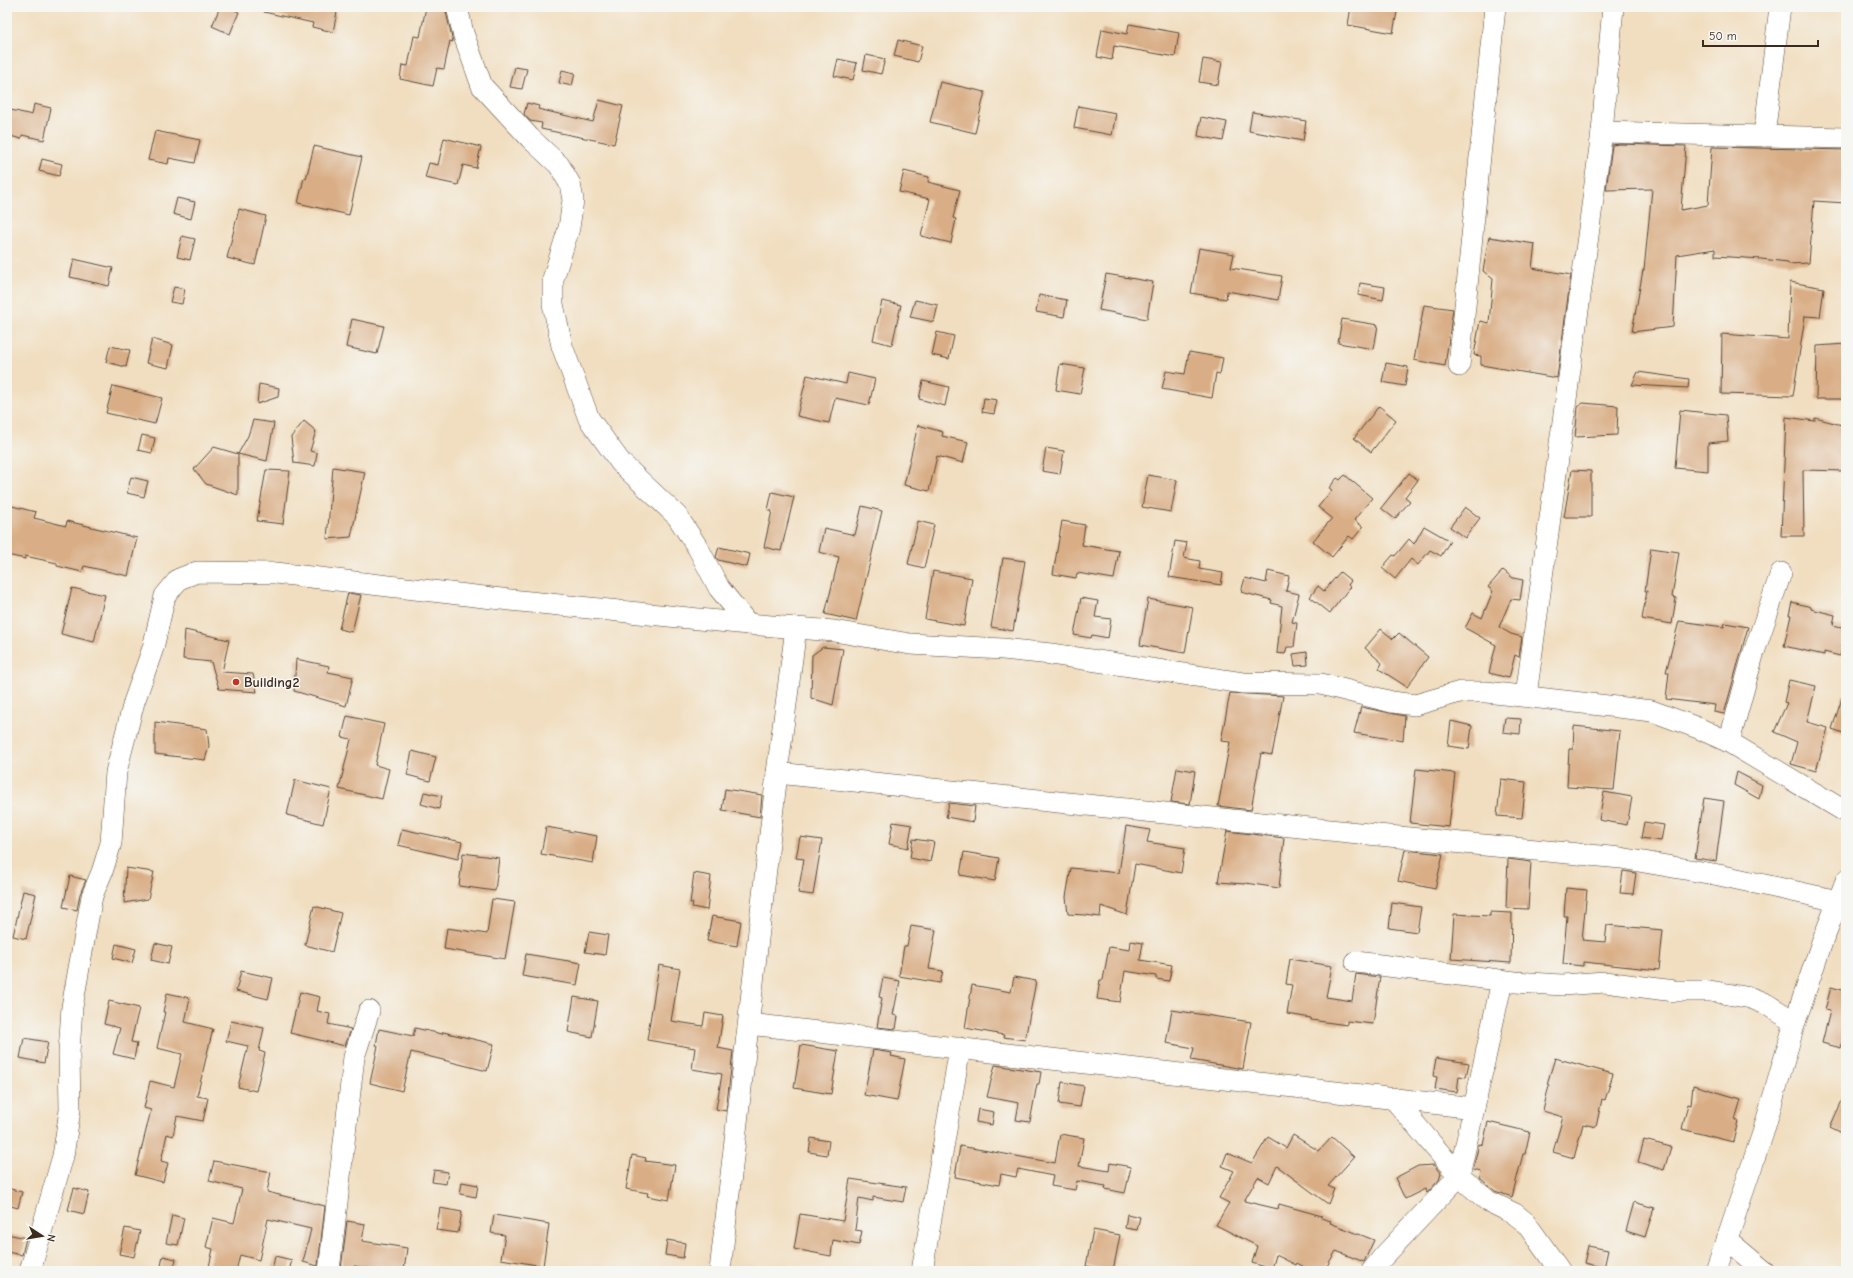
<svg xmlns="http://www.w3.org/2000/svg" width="1853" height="1278" viewBox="0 0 1853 1278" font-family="'Comic Neue',sans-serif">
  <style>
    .building { fill: #d9ae86 }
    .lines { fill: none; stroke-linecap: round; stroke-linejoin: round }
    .minor-casing { stroke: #564536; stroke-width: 22 }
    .minor { stroke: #fff; stroke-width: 21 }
    .poi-dot { fill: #c8321e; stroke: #f6f6f2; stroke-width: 1.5 }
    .labels { text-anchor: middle; stroke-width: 3; stroke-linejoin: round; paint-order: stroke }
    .poi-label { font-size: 14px; font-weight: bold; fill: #3b2a1e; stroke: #f6f6f2; text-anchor: start }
  </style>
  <rect width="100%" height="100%" fill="#f6f6f2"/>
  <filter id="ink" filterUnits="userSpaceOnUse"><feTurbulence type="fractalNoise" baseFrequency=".025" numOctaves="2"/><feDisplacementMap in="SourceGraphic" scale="8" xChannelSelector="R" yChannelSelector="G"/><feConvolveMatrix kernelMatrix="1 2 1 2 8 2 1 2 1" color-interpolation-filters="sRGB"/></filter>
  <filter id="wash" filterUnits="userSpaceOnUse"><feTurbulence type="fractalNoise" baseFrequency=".012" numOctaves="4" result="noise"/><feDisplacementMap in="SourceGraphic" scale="16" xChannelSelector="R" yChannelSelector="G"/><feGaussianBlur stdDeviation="0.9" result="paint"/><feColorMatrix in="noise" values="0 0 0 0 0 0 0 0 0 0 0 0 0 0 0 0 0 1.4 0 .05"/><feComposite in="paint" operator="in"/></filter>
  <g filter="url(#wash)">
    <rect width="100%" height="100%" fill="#f1dec0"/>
    <g id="blocks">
      <g class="building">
        <polygon points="220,7 227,7 239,12 230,34 212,26"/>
        <polygon points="265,7 315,7 337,12 333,32 312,27 313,23 264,12"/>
        <polygon points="426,7 445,7 453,42 450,41 444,69 437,68 433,86 400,79 402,65 408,66 414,36 420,37"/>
        <polygon points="1351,7 1398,7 1393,33 1348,25"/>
        <polygon points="1129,24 1179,33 1175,57 1114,46 1112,60 1097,57 1102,29 1127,34"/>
        <polygon points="898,40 922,46 918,62 894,56"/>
        <polygon points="866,55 885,59 881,74 863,70"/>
        <polygon points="838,59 857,63 853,80 834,76"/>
        <polygon points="1203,59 1222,62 1218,85 1199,82"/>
        <polygon points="515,67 527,69 522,89 510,87"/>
        <polygon points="562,70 575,73 572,86 559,83"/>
        <polygon points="940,82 985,92 975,133 930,122"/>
        <polygon points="599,100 623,106 614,144 541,129 542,123 530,121 524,114 527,103 539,106 538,109 593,122"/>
        <polygon points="34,104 51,108 44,140 22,135 21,139 7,135 7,109 32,115"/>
        <polygon points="1078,106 1116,113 1112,135 1074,128"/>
        <polygon points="1252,112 1306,121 1303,141 1249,131"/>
        <polygon points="1201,117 1227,122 1223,141 1198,136"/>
        <polygon points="155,131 200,140 195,163 169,158 168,164 148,160"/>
        <polygon points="444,138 481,147 476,168 463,165 458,185 425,178 429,163 438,165"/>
        <polygon points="1620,144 1686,146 1681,210 1708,205 1712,147 1846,150 1846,203 1814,201 1809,263 1788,264 1788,262 1761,259 1715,256 1715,249 1677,255 1673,327 1632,332 1643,270 1644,270 1652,189 1606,190 1612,145"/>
        <polygon points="314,146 362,157 349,215 298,203 304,178 306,179"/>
        <polygon points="42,159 62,164 59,176 39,171"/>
        <polygon points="904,171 929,177 928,182 960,190 953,218 956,219 951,243 921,236 930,199 899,192"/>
        <polygon points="177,198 195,202 191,219 173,214"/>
        <polygon points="239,209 266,216 255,265 227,258"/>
        <polygon points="182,236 195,239 190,260 177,257"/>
        <polygon points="1489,237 1535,244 1532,268 1571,275 1557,378 1481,365 1481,356 1474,355 1480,321 1489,323 1493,279 1483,271"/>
        <polygon points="1199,248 1234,254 1231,268 1282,276 1278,300 1227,291 1226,299 1191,293"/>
        <polygon points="74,259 113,268 109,286 70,277"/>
        <polygon points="1106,274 1153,282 1147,319 1099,310"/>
        <polygon points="1790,282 1824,288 1820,317 1805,316 1793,396 1721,394 1722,334 1788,339"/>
        <polygon points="1360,283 1385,287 1383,300 1358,295"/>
        <polygon points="174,287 185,289 182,304 170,302"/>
        <polygon points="1039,295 1067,300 1064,317 1036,312"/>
        <polygon points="915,300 938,305 934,322 910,317"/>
        <polygon points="882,301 901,305 892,345 873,340"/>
        <polygon points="1424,305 1453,309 1445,366 1414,360"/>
        <polygon points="352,319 384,326 377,354 346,347"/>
        <polygon points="1342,319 1378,325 1374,349 1338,343"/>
        <polygon points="937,332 954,336 949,359 932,355"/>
        <polygon points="152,339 173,345 168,368 146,363"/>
        <polygon points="1846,344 1846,399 1816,399 1817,346"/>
        <polygon points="110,346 130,350 126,367 106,362"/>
        <polygon points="1189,352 1223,358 1220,374 1216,373 1212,398 1162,389 1166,371 1185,374"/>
        <polygon points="1386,363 1408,367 1405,386 1382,382"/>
        <polygon points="1060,364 1085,368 1080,394 1056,390"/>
        <polygon points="1638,372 1689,379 1688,388 1632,385"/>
        <polygon points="848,373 875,379 869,405 835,398 829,423 797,416 807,375 846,384"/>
        <polygon points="923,381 949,387 945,406 919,399"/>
        <polygon points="259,384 279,388 278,397 257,404"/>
        <polygon points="113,386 162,398 155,424 106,413"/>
        <polygon points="984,398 997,400 994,414 982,412"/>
        <polygon points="1583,403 1618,406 1617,435 1575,437 1578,407"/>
        <polygon points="1379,406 1396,420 1371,452 1354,438"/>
        <polygon points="1680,410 1726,415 1728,441 1708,443 1708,471 1675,468"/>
        <polygon points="1786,417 1815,421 1815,418 1846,426 1846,471 1803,470 1804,536 1781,536"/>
        <polygon points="253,420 274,423 267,461 238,454 248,436"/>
        <polygon points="304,421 316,431 310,451 317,453 315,466 294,463 291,437"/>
        <polygon points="918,425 943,432 942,436 968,442 963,463 937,456 929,491 904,485"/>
        <polygon points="142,435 155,438 152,453 138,450"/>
        <polygon points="214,447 238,454 238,495 206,484 194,469"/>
        <polygon points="1046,448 1064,451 1060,474 1042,471"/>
        <polygon points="333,467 365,472 351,537 327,539"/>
        <polygon points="266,470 290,471 283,524 257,521"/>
        <polygon points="1572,470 1591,471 1591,517 1564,517"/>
        <polygon points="1409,473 1418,480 1405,497 1410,501 1395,519 1381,508"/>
        <polygon points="1148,475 1177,480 1171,512 1142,507"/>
        <polygon points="1345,475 1372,498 1354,520 1363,527 1353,539 1349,536 1332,557 1313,541 1332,518 1318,507 1332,490 1329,488 1337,478 1340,480"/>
        <polygon points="131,477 148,481 144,497 127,493"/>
        <polygon points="772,492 794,497 781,551 764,547 772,511 768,510"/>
        <polygon points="12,506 36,512 34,518 66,526 67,521 137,538 128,576 84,566 82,572 57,566 57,563 25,556 25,559 7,555 7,526"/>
        <polygon points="862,506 882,511 856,621 825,614 839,557 819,552 824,528 855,535"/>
        <polygon points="1465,507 1480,518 1465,538 1450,527"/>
        <polygon points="918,521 934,525 924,568 908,564"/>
        <polygon points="1062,521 1085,525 1082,545 1119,551 1114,579 1077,573 1076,578 1053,574"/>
        <polygon points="1424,526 1450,541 1441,556 1430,550 1418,565 1411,559 1395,579 1382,568 1393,555 1395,556 1409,539 1414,544"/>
        <polygon points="1175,541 1187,543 1184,558 1200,561 1199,569 1223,573 1221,585 1169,577"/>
        <polygon points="719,547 750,554 747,567 718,560 716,557"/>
        <polygon points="1651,548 1679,552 1672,597 1676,598 1672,624 1642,619 1647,591 1645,591"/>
        <polygon points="1003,558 1025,561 1013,631 991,627"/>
        <polygon points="1503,570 1513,578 1523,580 1520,600 1511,599 1499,627 1511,634 1522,637 1519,657 1515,655 1509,678 1489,673 1496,645 1465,628 1473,613 1482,618 1493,591 1488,587"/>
        <polygon points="933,571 972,578 964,626 925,619"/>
        <polygon points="1268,571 1289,576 1286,591 1299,594 1292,622 1297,623 1294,647 1287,647 1285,654 1277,653 1282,606 1271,603 1272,600 1241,592 1245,578 1266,583"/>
        <polygon points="1340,572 1351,581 1348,585 1350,587 1330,613 1310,597 1318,586 1324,591"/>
        <polygon points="72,588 105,595 94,642 61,634"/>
        <polygon points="348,593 361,595 352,632 339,629"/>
        <polygon points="1081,598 1098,601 1095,617 1111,619 1108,638 1092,635 1091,638 1074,635"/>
        <polygon points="1148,599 1193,607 1185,653 1140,645"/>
        <polygon points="1792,602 1811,607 1811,609 1835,615 1833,625 1846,628 1840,656 1824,652 1824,655 1784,646 1791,615 1789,615"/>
        <polygon points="1679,621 1724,627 1725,623 1748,627 1724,714 1714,712 1715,705 1666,699 1669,672 1666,672"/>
        <polygon points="1381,629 1393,639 1399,633 1428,657 1407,687 1379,669 1382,663 1365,648"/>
        <polygon points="185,630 229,640 222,672 253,674 257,692 219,689 211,662 183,659"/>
        <polygon points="823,647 843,649 833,705 811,698 812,655"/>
        <polygon points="1307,652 1308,665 1295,666 1293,654"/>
        <polygon points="296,659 329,666 328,672 353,677 346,706 294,691"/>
        <polygon points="1789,680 1816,686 1807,722 1828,728 1816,771 1791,764 1797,742 1774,732 1787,703 1784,702"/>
        <polygon points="1230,693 1283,696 1272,755 1261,753 1251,810 1218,806 1230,742 1221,741"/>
        <polygon points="1843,695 1846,695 1846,734 1832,729"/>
        <polygon points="1361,707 1405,716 1403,741 1354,733"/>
        <polygon points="347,716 384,724 375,765 389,769 382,799 339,789 351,739 342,737"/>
        <polygon points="1505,718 1521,719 1520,734 1503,732"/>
        <polygon points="1451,721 1472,726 1469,749 1448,746"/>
        <polygon points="155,722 207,729 209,746 205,760 155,754"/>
        <polygon points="1574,726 1620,731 1614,790 1567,787 1569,749 1573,749"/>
        <polygon points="412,751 436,757 430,781 407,775"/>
        <polygon points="1177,768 1195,771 1190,804 1171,802"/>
        <polygon points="1416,769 1455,773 1449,827 1410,823"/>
        <polygon points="1737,772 1762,785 1759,799 1734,785"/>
        <polygon points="1501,779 1526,782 1522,818 1497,816"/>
        <polygon points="295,780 331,789 323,824 287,815"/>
        <polygon points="725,789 762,795 760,817 722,810"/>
        <polygon points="424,792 442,796 439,809 421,804"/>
        <polygon points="1604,792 1632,797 1627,825 1599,820"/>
        <polygon points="1704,798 1724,801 1716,861 1695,858"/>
        <polygon points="949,803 975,806 973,822 946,817"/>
        <polygon points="893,822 912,825 908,848 889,844"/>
        <polygon points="1644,822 1664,825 1661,841 1641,838"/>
        <polygon points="1126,826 1150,830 1147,842 1185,848 1181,873 1135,864 1127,915 1101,906 1100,917 1085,915 1068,914 1066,897 1071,868 1119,873"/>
        <polygon points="546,827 597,836 593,863 541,854"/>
        <polygon points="402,829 462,842 458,859 398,845"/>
        <polygon points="1227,831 1284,838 1279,888 1246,883 1245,884 1218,882"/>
        <polygon points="800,837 822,840 813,895 798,893 804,859 796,858"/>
        <polygon points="913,839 934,842 930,862 910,858"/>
        <polygon points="1405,850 1443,854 1435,889 1398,881"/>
        <polygon points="964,852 999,858 995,881 960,875"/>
        <polygon points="463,853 499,858 495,891 459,886"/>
        <polygon points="1508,859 1531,862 1528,909 1506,908"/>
        <polygon points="126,868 154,872 148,899 124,903"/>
        <polygon points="1623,871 1636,873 1633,894 1620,893"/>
        <polygon points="694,873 711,876 707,910 692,907 693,903 690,903"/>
        <polygon points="70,876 86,880 80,894 77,910 63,907"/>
        <polygon points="1566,888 1587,890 1582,940 1605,942 1607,925 1663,930 1659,970 1583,962 1583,966 1563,964 1567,916 1564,916"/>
        <polygon points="23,891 36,894 26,939 13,936"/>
        <polygon points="492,899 515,902 505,959 444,949 447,928 487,934"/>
        <polygon points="1392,903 1421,907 1417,932 1389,928"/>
        <polygon points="314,906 341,913 332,952 305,945"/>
        <polygon points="1490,912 1512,913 1511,963 1451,959 1454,914 1490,916"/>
        <polygon points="712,916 741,921 737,946 707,941"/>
        <polygon points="911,926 936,930 929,969 943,971 940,983 899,976 904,946 907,946"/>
        <polygon points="589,932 608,935 605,955 585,952"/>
        <polygon points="1131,941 1143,943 1140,960 1172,965 1169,981 1156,979 1156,976 1125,971 1120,1002 1097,999 1100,980 1103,980 1109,947 1130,950"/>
        <polygon points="155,943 172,947 168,964 151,960"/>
        <polygon points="116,944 136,949 132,963 113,958"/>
        <polygon points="526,954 581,963 577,985 522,976"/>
        <polygon points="1290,959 1332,966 1326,997 1352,1001 1356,974 1380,977 1373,1024 1347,1021 1347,1025 1311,1020 1311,1018 1287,1014 1292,985 1286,984"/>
        <polygon points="659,965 680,969 671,1021 703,1026 705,1013 723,1016 718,1048 733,1051 726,1111 716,1109 722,1074 692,1069 695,1048 647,1040"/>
        <polygon points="241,971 273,978 268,999 236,991"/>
        <polygon points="1014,977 1036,981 1025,1040 1003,1037 1004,1035 965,1028 972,985 1011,992"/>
        <polygon points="883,978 900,981 893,1015 898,1016 896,1029 877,1027 882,998 879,997"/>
        <polygon points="1831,987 1846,991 1846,1027 1841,1048 1822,1043 1830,1011 1825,1010"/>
        <polygon points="300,992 320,997 317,1011 330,1014 328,1024 351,1029 345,1046 290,1033"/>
        <polygon points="167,993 190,998 185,1022 213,1029 197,1096 208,1098 203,1121 177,1116 173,1136 167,1134 161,1161 168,1163 163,1182 135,1175 151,1110 144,1108 150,1081 174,1087 182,1054 157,1048 165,1012 163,1012"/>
        <polygon points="574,997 598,1001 592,1037 568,1032"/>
        <polygon points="109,1001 139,1008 131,1042 137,1043 134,1059 113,1054 120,1028 104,1024"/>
        <polygon points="1172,1010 1251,1022 1243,1069 1191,1060 1194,1048 1166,1043"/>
        <polygon points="231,1021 264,1028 259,1051 265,1053 256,1091 238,1087 248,1046 226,1041"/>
        <polygon points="415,1028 442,1034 443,1032 494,1044 487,1071 411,1052 402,1091 370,1083 378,1046 376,1045 379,1029 413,1036"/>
        <polygon points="24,1038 48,1042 44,1063 20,1058"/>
        <polygon points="801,1045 838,1051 831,1094 794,1088"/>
        <polygon points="873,1050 892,1053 891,1056 905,1059 897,1101 864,1095"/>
        <polygon points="1436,1058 1469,1063 1466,1077 1459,1076 1457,1092 1435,1089 1437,1077 1433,1076"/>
        <polygon points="1555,1058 1613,1074 1605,1100 1602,1099 1596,1127 1583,1124 1574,1158 1553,1152 1563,1117 1543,1111 1549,1085 1547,1084"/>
        <polygon points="995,1065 1041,1072 1039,1084 1037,1084 1030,1122 1016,1120 1019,1103 987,1097"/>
        <polygon points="1062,1082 1084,1086 1080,1107 1059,1104"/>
        <polygon points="1693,1085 1741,1099 1735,1120 1738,1121 1733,1142 1682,1129 1688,1104 1691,1105"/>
        <polygon points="1846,1092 1846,1135 1830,1127"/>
        <polygon points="978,1109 994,1112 992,1125 976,1122"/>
        <polygon points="1488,1122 1530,1132 1525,1154 1523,1154 1512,1197 1495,1191 1480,1178 1481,1171 1473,1169 1479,1144 1483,1145"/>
        <polygon points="1060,1134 1084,1138 1079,1166 1109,1171 1110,1163 1131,1167 1125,1193 1105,1189 1106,1186 1077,1181 1075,1190 1051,1186 1053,1176 1018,1169 1016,1177 1001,1174 999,1185 955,1177 960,1146 1055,1163"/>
        <polygon points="1293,1135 1319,1151 1332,1137 1354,1157 1328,1186 1334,1189 1328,1204 1277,1166 1269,1183 1258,1177 1244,1201 1278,1209 1279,1204 1322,1216 1321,1218 1331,1221 1330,1223 1374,1240 1364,1262 1336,1251 1324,1271 1311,1271 1297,1263 1296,1265 1276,1255 1272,1269 1252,1263 1257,1246 1216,1225 1229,1203 1219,1198 1234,1171 1222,1166 1227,1153 1252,1163 1268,1137 1286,1148"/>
        <polygon points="811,1138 829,1141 827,1155 809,1152"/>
        <polygon points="1644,1140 1671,1147 1664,1170 1638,1162"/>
        <polygon points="632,1155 646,1158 645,1161 675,1165 669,1200 647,1196 648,1193 626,1189"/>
        <polygon points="214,1161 271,1172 267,1192 325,1206 318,1266 303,1262 311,1229 268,1219 259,1260 240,1255 236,1271 208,1271 213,1249 206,1247 213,1218 234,1223 242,1189 209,1181"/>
        <polygon points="1434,1165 1441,1174 1439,1180 1427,1193 1425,1189 1405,1199 1395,1178 1418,1166"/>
        <polygon points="434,1170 448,1172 446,1184 432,1182"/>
        <polygon points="850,1179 906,1187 903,1202 873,1197 873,1201 859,1198 855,1230 862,1231 859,1245 833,1240 831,1256 794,1249 800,1214 843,1221"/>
        <polygon points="462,1182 478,1185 476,1197 460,1194"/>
        <polygon points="7,1188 22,1192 18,1208 7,1205"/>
        <polygon points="74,1188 89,1192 84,1214 68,1210"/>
        <polygon points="1634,1202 1654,1208 1645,1237 1626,1231"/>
        <polygon points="440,1208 462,1212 458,1233 436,1230"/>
        <polygon points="1127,1214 1140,1217 1137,1230 1125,1228"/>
        <polygon points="172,1215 184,1218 178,1245 166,1243"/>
        <polygon points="494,1215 549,1224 543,1266 501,1259 505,1235 491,1233"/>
        <polygon points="347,1221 365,1224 362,1241 407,1248 404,1271 383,1271 354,1266 354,1271 341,1269"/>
        <polygon points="125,1228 140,1231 134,1257 119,1254"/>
        <polygon points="1093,1230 1120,1235 1113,1271 1086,1266"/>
        <polygon points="7,1234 26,1238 22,1255 7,1252"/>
        <polygon points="667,1240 685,1243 683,1258 665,1255"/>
        <polygon points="1588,1246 1608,1250 1604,1268 1584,1263"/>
        <polygon points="163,1256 176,1259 173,1271 160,1271"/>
        <polygon points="275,1256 292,1260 289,1271 272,1271"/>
      </g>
    </g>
  </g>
  <g filter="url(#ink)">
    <use href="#blocks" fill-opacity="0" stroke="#564536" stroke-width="1"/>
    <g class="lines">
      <g class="minor-casing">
        <g id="minor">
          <polyline points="457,7 463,33 482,86 530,138 559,165 570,184 573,200 569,228 553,279 553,304 562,346 589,419 621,463 677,516 698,548 719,588 748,624"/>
          <polyline points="1602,132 1846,138"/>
          <polyline points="1764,136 1780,7"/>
          <polyline points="1459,366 1495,7"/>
          <polyline points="1526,696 1602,132 1613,7"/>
          <polyline points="1729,742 1753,655 1781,573"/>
          <polyline points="777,773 1378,835 1621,858 1719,875 1838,901"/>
          <polyline points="1356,962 1515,982 1562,985 1605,982 1674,991 1710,991 1751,998 1766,1004 1795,1022"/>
          <polyline points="749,1024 1474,1108"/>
          <polyline points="1393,1098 1459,1176 1488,1201 1515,1214 1526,1223 1560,1271"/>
          <polyline points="1726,1239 1764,1271"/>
          <polyline points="30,1271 63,1156 70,1110 69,1053 72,1007 92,896 102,872 111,843 116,772 134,702 153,648 165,596 179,579 197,572 276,573 510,600 748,624 834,631 910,644 1003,649 1051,654 1243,683 1321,684 1392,702 1415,705 1460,692 1486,692 1652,711 1698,728 1729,742 1846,812"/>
          <polyline points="329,1271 354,1057 369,1011"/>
          <polyline points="720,1271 777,773 796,628"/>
          <polyline points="922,1271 960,1048"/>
          <polyline points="1372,1271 1383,1257 1459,1176 1502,981"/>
          <polyline points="1716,1271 1763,1133 1795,1022 1822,942 1846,881"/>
        </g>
      </g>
      <use href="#minor" class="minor"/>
    </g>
  </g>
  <circle class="poi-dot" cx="236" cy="682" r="4"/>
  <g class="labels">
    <g class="poi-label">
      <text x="244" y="687">Building2</text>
    </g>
  </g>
  <rect width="1853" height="1278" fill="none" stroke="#f6f6f2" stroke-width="24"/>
  <g transform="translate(42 1236) rotate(102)" stroke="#f6f6f2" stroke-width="3" paint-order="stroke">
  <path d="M0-3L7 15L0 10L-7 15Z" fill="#3b2a1e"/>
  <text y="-6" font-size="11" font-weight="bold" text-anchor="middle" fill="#3b2a1e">N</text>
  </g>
  <path d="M1703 40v6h115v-6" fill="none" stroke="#3b2a1e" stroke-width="2"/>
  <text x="1709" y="40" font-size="12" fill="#3b2a1e" stroke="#f6f6f2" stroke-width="3" paint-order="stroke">50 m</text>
</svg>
